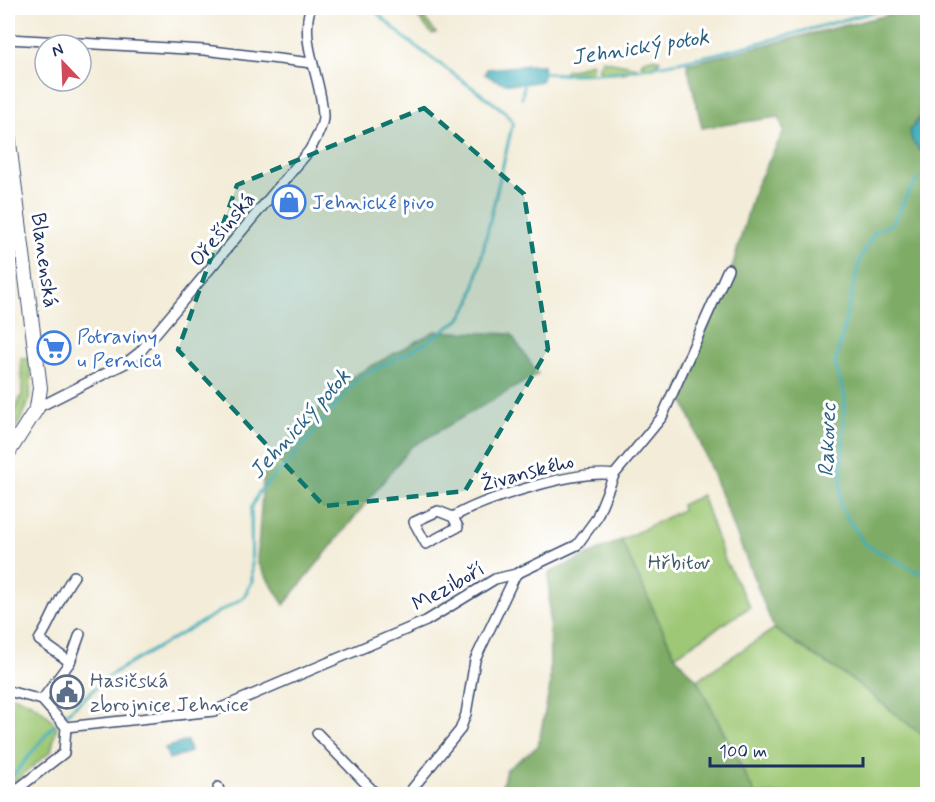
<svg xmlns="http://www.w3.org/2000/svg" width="935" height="802" viewBox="0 0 935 802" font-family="Mynerve,sans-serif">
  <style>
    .green { fill: #9ec874; stroke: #5c7c69; stroke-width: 1.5 }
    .forest { fill: #7eac66; stroke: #4c6e62; stroke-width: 1.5 }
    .water { fill: #3eaeba; stroke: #2c6e8c; stroke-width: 1.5 }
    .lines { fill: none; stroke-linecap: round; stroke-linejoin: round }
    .stream { stroke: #3eaeba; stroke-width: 3 }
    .street-casing { stroke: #3b4b70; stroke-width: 12 }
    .secondary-casing { stroke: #3b4b70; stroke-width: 16 }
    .street { stroke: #fff; stroke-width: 9 }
    .secondary { stroke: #fff; stroke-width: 14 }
    .marked { fill: #0f766e; fill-opacity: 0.2; stroke: #0f766e; stroke-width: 4.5; stroke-dasharray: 12 8; stroke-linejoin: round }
    .labels { text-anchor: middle; stroke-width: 6; stroke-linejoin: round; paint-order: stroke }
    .shop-label { font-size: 21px; fill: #366cbe; stroke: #fff; text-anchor: start }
    .street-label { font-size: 21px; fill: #1b2f5e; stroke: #fff }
    .park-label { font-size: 21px; fill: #425d65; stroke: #fff }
    .service-label { font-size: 21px; fill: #4e5e75; stroke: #fff; text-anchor: start }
    .water-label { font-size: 22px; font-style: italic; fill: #296283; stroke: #fff }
  </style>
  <rect width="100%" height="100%" fill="#fff"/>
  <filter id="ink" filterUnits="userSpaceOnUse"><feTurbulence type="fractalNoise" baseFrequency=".0167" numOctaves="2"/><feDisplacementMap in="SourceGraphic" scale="12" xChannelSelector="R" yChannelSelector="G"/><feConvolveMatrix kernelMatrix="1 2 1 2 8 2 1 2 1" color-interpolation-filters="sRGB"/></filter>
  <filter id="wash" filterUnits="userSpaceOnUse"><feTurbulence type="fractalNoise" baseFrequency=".008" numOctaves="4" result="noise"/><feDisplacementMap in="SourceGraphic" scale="24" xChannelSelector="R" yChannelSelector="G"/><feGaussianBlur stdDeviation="1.35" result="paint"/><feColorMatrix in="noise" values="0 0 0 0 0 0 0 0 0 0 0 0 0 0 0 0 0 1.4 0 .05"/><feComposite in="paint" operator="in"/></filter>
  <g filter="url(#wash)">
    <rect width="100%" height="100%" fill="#f3ecd8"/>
    <g class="green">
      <polygon points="410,8 416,8 436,33 432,34"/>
      <polygon points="652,58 660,60 654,68 645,68 641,64 644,60"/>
      <path d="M602,60l35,7c-8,7 -31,10 -39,2z"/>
      <polygon points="590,63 593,64 591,73 563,75 567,69 572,70"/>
      <path d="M21,358l10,1c1,41 -1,47 -23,82v-14l14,-33z"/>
      <polygon points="702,495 724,558 750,607 675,656 621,540 682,510 681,505"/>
      <polygon points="774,629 854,681 927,739 927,794 755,794 697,680"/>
      <path d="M8,695c22,5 34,13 49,31l-6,25 -43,36z"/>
    </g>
    <g class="forest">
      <polygon points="927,13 927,112 914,123 918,149 928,157 927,739 854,681 774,629 679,389 731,272 755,188 784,131 779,117 702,128 687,64 888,15"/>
      <polygon points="435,331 511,334 538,374 411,447 284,605 257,562 264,467 346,380"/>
      <polygon points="621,540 675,656 697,680 755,794 500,794 506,770 538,746 550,687 549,573"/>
    </g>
    <g class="water">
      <path d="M530,65h13l1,9 -3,7c-21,4 -38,6 -56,-7l2,-5z"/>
      <polygon points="927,112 927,157 912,141 910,130"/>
      <polygon points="187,741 190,752 169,759 165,748"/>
    </g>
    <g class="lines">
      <g class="stream">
        <path d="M543,73c104,9 236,-37 338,-63"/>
        <polyline points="522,98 524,84"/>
        <polyline points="919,178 907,195 893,223 875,232 860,259 835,365 845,396 840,506 864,544 928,577"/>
        <polyline points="66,714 110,675 243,598 252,582 251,509 259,492 295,455 357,379 424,344 459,320 471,302 513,122 503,110 407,40 377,13"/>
        <polyline points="8,782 53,726"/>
      </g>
    </g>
  </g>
  <g filter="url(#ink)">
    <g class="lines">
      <g class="street-casing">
        <g id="street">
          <polyline points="8,39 204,50 312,63"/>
          <path d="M37,408l89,-45 14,-11 169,-201c6,-10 14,-24 14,-35 -1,-37 -23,-71 -13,-108"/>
          <path d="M453,517l5,10 -32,17 -12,-22 24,-11 15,6c32,-19 125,-48 161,-42"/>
          <path d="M70,662l-31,-22c14,-21 20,-44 35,-64"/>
          <polyline points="8,691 42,700 66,727 64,753 11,794"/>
          <polyline points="42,700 70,662 80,634"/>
          <polyline points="66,727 214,711 426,621 495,579 516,574 577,545 596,519 614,475 662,417 728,269"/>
          <polyline points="317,733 376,794"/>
          <polyline points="218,787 220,794"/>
          <polyline points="408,794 460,730 466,714 475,660 516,574"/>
        </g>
      </g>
      <g class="secondary-casing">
        <polyline id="secondary" points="8,135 40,388 37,408 8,453"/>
      </g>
      <use href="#street" class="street"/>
      <use href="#secondary" class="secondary"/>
    </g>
  </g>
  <path class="marked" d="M424,108l100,86 24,155 -83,142 -141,15 -146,-156 59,-165z"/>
  <defs>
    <g id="shop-ring" transform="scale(1.725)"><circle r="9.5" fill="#fff" stroke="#3f7fe0" stroke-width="1.5"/><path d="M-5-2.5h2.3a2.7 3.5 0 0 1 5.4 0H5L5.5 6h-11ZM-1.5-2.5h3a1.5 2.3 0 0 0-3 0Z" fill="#3f7fe0"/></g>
    <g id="supermarket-ring" transform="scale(1.725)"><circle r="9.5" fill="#fff" stroke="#3f7fe0" stroke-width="1.5"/><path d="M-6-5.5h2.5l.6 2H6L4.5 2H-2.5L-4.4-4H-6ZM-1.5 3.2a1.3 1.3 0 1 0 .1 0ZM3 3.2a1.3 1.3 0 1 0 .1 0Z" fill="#3f7fe0"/></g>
    <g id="civic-ring" transform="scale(1.725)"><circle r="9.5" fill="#fff" stroke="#5c6f8a" stroke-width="1.5"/><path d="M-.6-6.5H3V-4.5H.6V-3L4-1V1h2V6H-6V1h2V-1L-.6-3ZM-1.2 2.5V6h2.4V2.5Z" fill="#5c6f8a"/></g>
  </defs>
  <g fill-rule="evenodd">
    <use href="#shop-ring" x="289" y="202"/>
    <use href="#supermarket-ring" x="54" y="348"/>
    <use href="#civic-ring" x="67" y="692"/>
  </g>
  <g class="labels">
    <g class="shop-label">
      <text x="312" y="209">Jehnické pivo</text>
      <text x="77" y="343">Potraviny<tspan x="77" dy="24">u Perniců</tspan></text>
    </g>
    <g class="street-label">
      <text transform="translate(222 229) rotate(-50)" y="7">Ořešínská</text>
      <text transform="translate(45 260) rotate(82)" y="7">Blanenská</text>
      <text transform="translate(527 472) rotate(-15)" y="7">Živanského</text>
      <text transform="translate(448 586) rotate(-29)" y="7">Meziboří</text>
    </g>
    <g class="park-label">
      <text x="679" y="569">Hřbitov</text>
    </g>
    <g class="service-label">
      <text x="90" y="687">Hasičská<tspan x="90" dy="24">zbrojnice Jehnice</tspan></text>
    </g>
    <g class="water-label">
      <text transform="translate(640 46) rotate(-9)" y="8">Jehnický potok</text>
      <text transform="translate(299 423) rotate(-48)" y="8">Jehnický potok</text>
      <text transform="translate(826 440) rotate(-88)" y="8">Rakovec</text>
    </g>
  </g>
  <rect width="935" height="802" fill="none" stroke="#fff" stroke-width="30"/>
  <g transform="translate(63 63) rotate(337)"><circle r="28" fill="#ffffff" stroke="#a4acbf" stroke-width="1.5"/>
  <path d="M0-4.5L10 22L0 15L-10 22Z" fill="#d1495b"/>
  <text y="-9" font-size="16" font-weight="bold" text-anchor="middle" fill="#1b2f5e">N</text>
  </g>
  <path d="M710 757v9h153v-9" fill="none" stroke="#1b2f5e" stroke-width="3"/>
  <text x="719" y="757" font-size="18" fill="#1b2f5e" stroke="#ffffff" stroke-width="4.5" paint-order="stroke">100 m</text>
</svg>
